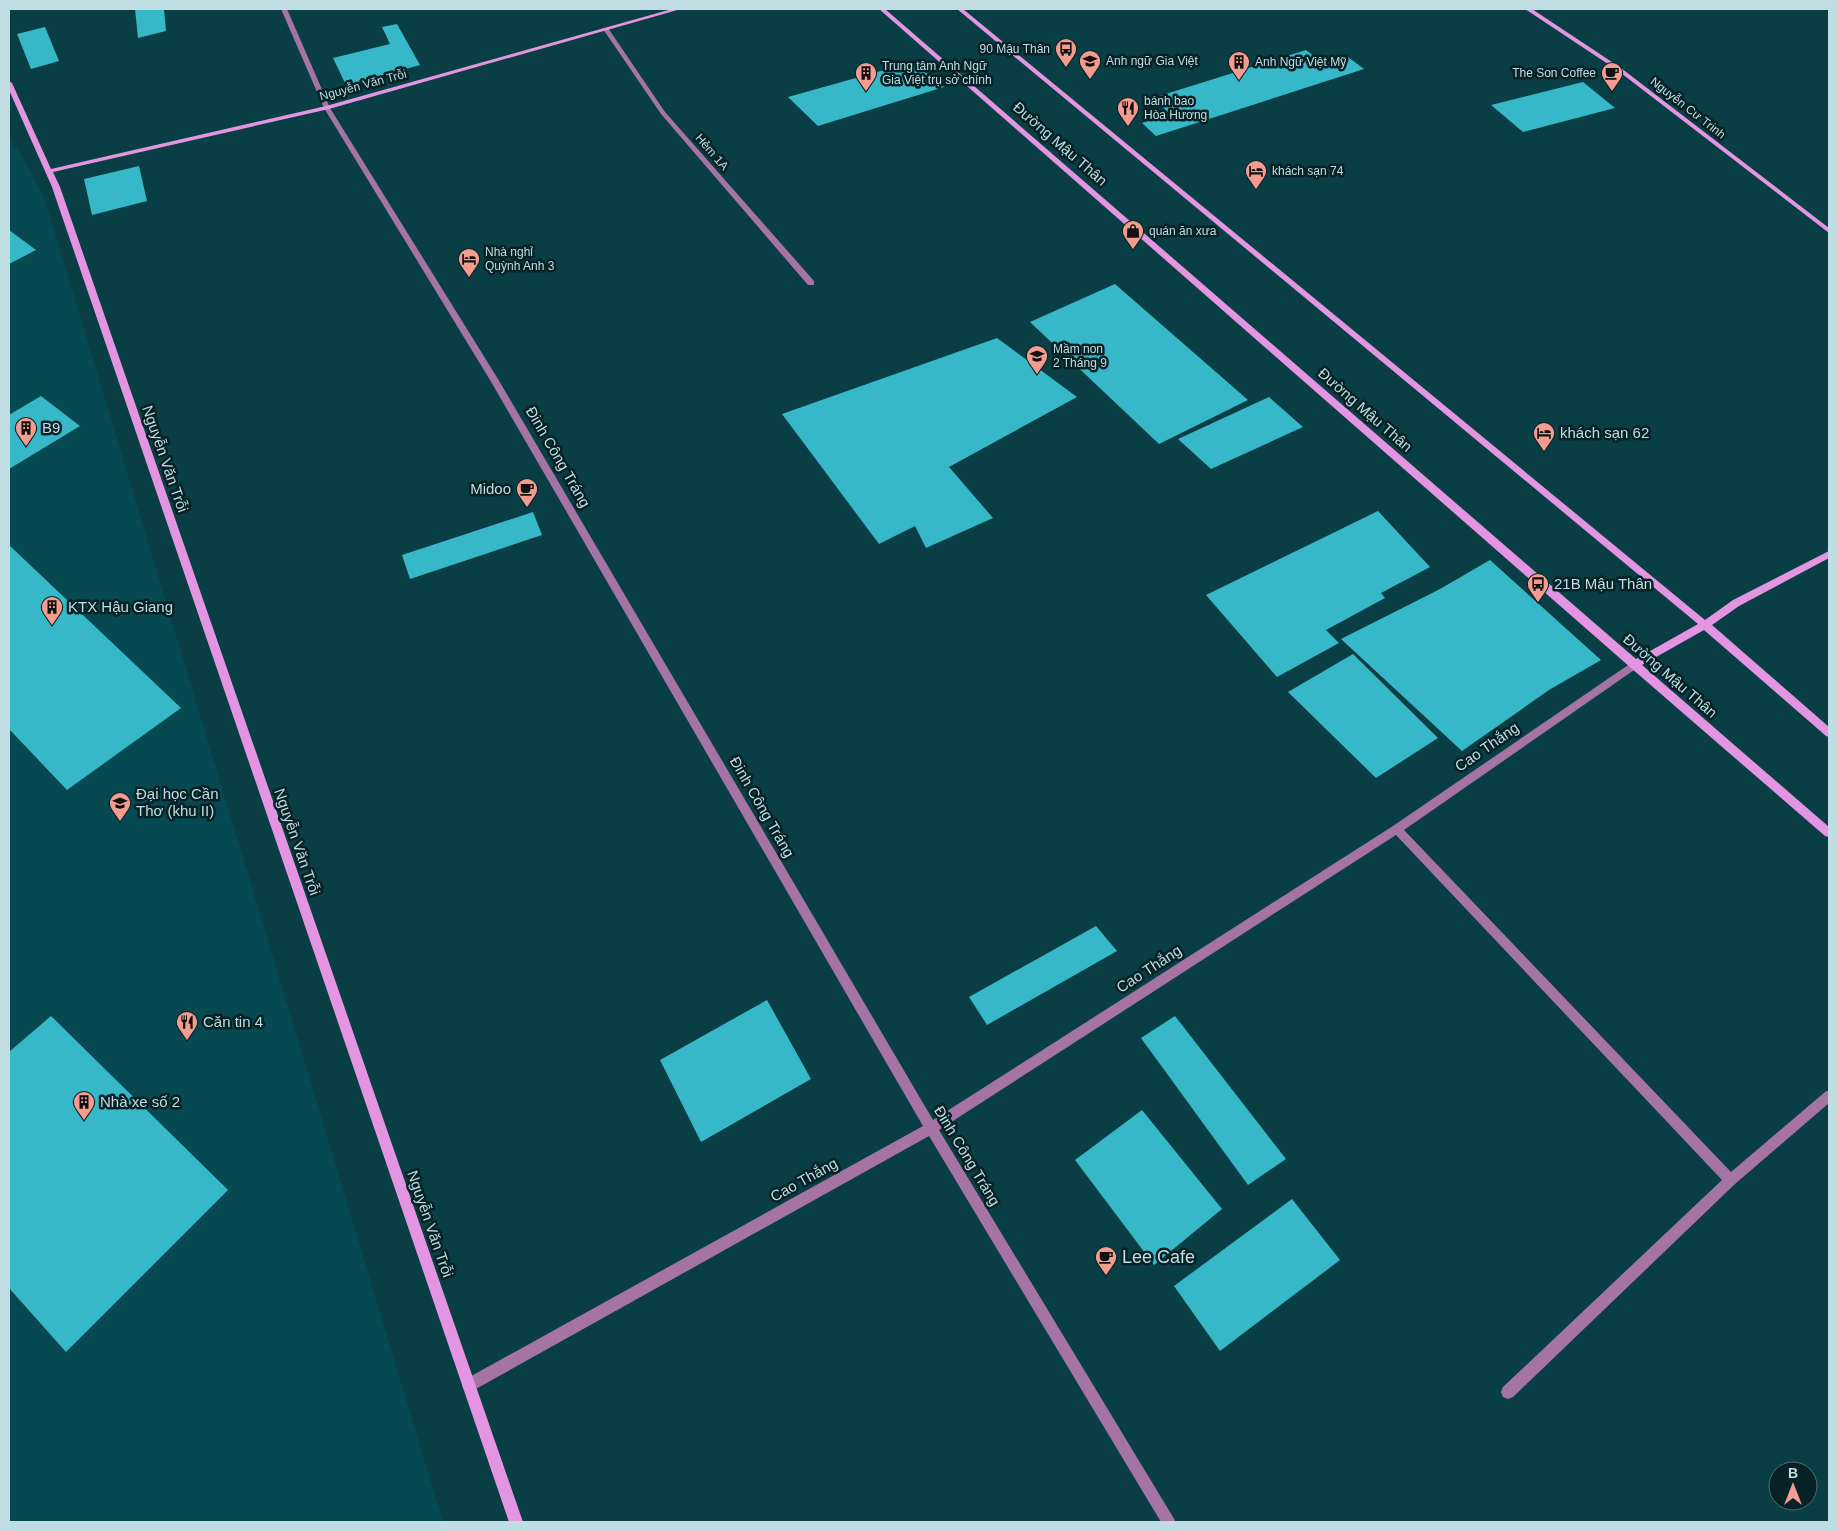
<svg xmlns="http://www.w3.org/2000/svg" width="1838" height="1531" viewBox="0 0 1838 1531" font-family="Helvetica,sans-serif">
  <style>
    .built { fill: #074951 }
    .building { fill: #36b8c9 }
    .lines { fill: none; stroke-linecap: round; stroke-linejoin: round }
    .lane { fill: #a574a3; fill-rule: evenodd }
    .street { fill: #a574a3; fill-rule: evenodd }
    .secondary { fill: #e395e1; fill-rule: evenodd }
    .labels { text-anchor: middle; stroke-width: 5; stroke-linejoin: round; paint-order: stroke }
    .far-poi-label { font-size: 12px; fill: #bfdde2; stroke: #072226; text-anchor: start }
    .far-street-label { font-size: 12px; fill: #bfdde2; stroke: #072226 }
    .street-label { font-size: 15px; fill: #bfdde2; stroke: #072226 }
    .poi-label { font-size: 15px; fill: #bfdde2; stroke: #072226; text-anchor: start }
    .near-poi-label { font-size: 18px; fill: #bfdde2; stroke: #072226; text-anchor: start }
  </style>
  <rect width="100%" height="100%" fill="#093e44"/>
  <polygon class="built" points="9,139 23,157 45,200 443,1522 9,1522"/>
  <g class="building">
    <polygon points="135,9 164,9 166,31 138,38"/>
    <polygon points="397,24 420,65 346,85 333,58 390,44 382,27"/>
    <polygon points="45,27 59,61 31,69 17,34"/>
    <polygon points="1306,50 1324,64 1348,57 1364,69 1156,136 1142,123 1170,114 1153,98"/>
    <polygon points="913,62 944,87 818,126 788,97"/>
    <polygon points="1583,82 1615,108 1523,132 1491,105"/>
    <polygon points="139,166 147,201 92,215 84,179"/>
    <polygon points="9,230 36,250 9,264"/>
    <polygon points="1115,284 1248,400 1159,444 1030,322"/>
    <polygon points="997,338 1077,397 949,467 993,518 926,548 915,526 879,544 782,414"/>
    <polygon points="41,396 80,426 9,469 9,415"/>
    <polygon points="1269,397 1303,427 1211,469 1178,439"/>
    <polygon points="1378,511 1430,567 1381,593 1385,598 1326,630 1339,643 1277,677 1206,595"/>
    <polygon points="533,512 542,535 410,579 402,555"/>
    <polygon points="9,545 181,708 67,790 9,729"/>
    <polygon points="1490,560 1601,660 1549,690 1462,751 1341,639 1440,589"/>
    <polygon points="1353,654 1438,738 1376,778 1288,692"/>
    <polygon points="1096,926 1117,951 987,1025 969,997"/>
    <polygon points="767,1000 811,1079 701,1142 660,1060"/>
    <polygon points="51,1016 228,1190 66,1352 9,1288 9,1052"/>
    <polygon points="1175,1016 1286,1159 1248,1185 1141,1038"/>
    <polygon points="1142,1110 1222,1209 1154,1265 1075,1160"/>
    <polygon points="1292,1199 1340,1260 1220,1351 1174,1286"/>
  </g>
  <g class="lines">
    <polygon class="lane" points="281,9 287,9 330,108 329,109 324,108"/>
    <g class="street">
      <polygon points="604,28 608,28 665,112 814,281 814,285 808,285 661,114 603,29"/>
      <polygon points="327,106 330,108 498,379 933,1120 1393,826 1634,661 1637,662 1639,665 1637,668 1404,830 1731,1172 1825,1092 1829,1090 1829,1103 1735,1184 1513,1397 1508,1399 1503,1397 1501,1392 1503,1387 1722,1180 1396,835 939,1130 1176,1522 1161,1522 929,1136 474,1390 469,1392 464,1390 462,1385 464,1380 923,1126 490,380 324,108"/>
    </g>
    <g class="secondary">
      <polygon points="672,9 681,9 329,109 53,172 60,187 523,1522 509,1522 52,187 9,90 9,81 12,83 51,169 326,106"/>
      <polygon points="879,9 885,9 1636,659 1698,624 957,9 963,9 1705,620 1733,600 1829,551 1829,558 1739,606 1712,625 1829,727 1829,737 1826,736 1704,630 1642,665 1829,827 1829,837 1825,836 1631,668"/>
      <polygon points="1525,9 1532,9 1621,68 1829,228 1829,233 1617,70"/>
    </g>
  </g>
  <defs>
    <g id="bus-pin" transform="scale(1.125)"><path d="M0 17L-7.5 6A9.5 9.5 0 1 1 7.5 6Z" fill="#f59c91" stroke="#072226"/><path d="M-5-6H5V4H4V6H2V4H-2V6H-4V4H-5ZM-3.5-4V0h7V-4ZM-3.5 1.2v1.5H-2V1.2ZM2 1.2v1.5H3.5V1.2Z" fill="#111"/></g>
    <g id="school-pin" transform="scale(1.125)"><path d="M0 17L-7.5 6A9.5 9.5 0 1 1 7.5 6Z" fill="#f59c91" stroke="#072226"/><path d="M0-5L7-2L0 1L-7-2ZM-4 1L0 2.5L4 1V4Q0 6-4 4Z" fill="#111"/></g>
    <g id="building-pin" transform="scale(1.125)"><path d="M0 17L-7.5 6A9.5 9.5 0 1 1 7.5 6Z" fill="#f59c91" stroke="#072226"/><path d="M-4-6H4V6H1V3H-1V6H-4ZM-2.5-4.3h1.7v1.8h-1.7ZM.8-4.3h1.7v1.8H.8ZM-2.5-1h1.7V.8h-1.7ZM.8-1h1.7V.8H.8Z" fill="#111"/></g>
    <g id="cafe-pin" transform="scale(1.125)"><path d="M0 17L-7.5 6A9.5 9.5 0 1 1 7.5 6Z" fill="#f59c91" stroke="#072226"/><path d="M-5.5-4.5H6V0H3Q3 3.5 0 3.5H-2.5Q-5.5 3.5-5.5 0ZM3-3.2v2h1.7v-2ZM-6 4.5H4V6H-6Z" fill="#111"/></g>
    <g id="restaurant-pin" transform="scale(1.125)"><path d="M0 17L-7.5 6A9.5 9.5 0 1 1 7.5 6Z" fill="#f59c91" stroke="#072226"/><path d="M-5-6h1v4h1v-4h1v4h1v-4h1v5L-1.5 .5V6h-2V.5L-5-1ZM5-6V6H3V1.5H1.5Q1.5-4 5-6Z" fill="#111"/></g>
    <g id="hotel-pin" transform="scale(1.125)"><path d="M0 17L-7.5 6A9.5 9.5 0 1 1 7.5 6Z" fill="#f59c91" stroke="#072226"/><path d="M-6-4.5h1.5V1H6V5H4.5V3h-9V5H-6ZM-4 0a1.8 1.8 0 1 1 3.6 0ZM.5 0V-2.5h3Q6-2.5 6 0Z" fill="#111"/></g>
    <g id="shop-pin" transform="scale(1.125)"><path d="M0 17L-7.5 6A9.5 9.5 0 1 1 7.5 6Z" fill="#f59c91" stroke="#072226"/><path d="M-5-2.5h2.3a2.7 3.5 0 0 1 5.4 0H5L5.5 6h-11ZM-1.5-2.5h3a1.5 2.3 0 0 0-3 0Z" fill="#111"/></g>
    <g id="university-pin" transform="scale(1.125)"><path d="M0 17L-7.5 6A9.5 9.5 0 1 1 7.5 6Z" fill="#f59c91" stroke="#072226"/><path d="M0-5L7-2L0 1L-7-2ZM-4 1L0 2.5L4 1V4Q0 6-4 4Z" fill="#111"/></g>
  </defs>
  <g fill-rule="evenodd">
    <use href="#bus-pin" x="1066" y="49"/>
    <use href="#school-pin" x="1090" y="61"/>
    <use href="#building-pin" x="1239" y="62"/>
    <use href="#building-pin" x="866" y="73"/>
    <use href="#cafe-pin" x="1612" y="73"/>
    <use href="#restaurant-pin" x="1128" y="108"/>
    <use href="#hotel-pin" x="1256" y="171"/>
    <use href="#shop-pin" x="1133" y="231"/>
    <use href="#hotel-pin" x="469" y="259"/>
    <use href="#school-pin" x="1037" y="356"/>
    <use href="#building-pin" x="26" y="428"/>
    <use href="#hotel-pin" x="1544" y="433"/>
    <use href="#cafe-pin" x="527" y="489"/>
    <use href="#bus-pin" x="1538" y="584"/>
    <use href="#building-pin" x="52" y="607"/>
    <use href="#university-pin" x="120" y="803"/>
    <use href="#restaurant-pin" x="187" y="1022"/>
    <use href="#building-pin" x="84" y="1102"/>
    <use href="#cafe-pin" x="1106" y="1257"/>
  </g>
  <g class="labels">
    <g class="far-poi-label">
      <text x="1050" y="53" text-anchor="end">90 Mậu Thân</text>
      <text x="1106" y="65">Anh ngữ Gia Việt</text>
      <text x="1255" y="66">Anh Ngữ Việt Mỹ</text>
      <text x="882" y="70">Trung tâm Anh Ngữ<tspan x="882" dy="14">Gia Việt trụ sở chính</tspan></text>
      <text x="1596" y="77" text-anchor="end">The Son Coffee</text>
      <text x="1144" y="105">bánh bao<tspan x="1144" dy="14">Hòa Hương</tspan></text>
      <text x="1272" y="175">khách sạn 74</text>
      <text x="1149" y="235">quán ăn xưa</text>
      <text x="485" y="256">Nhà nghỉ<tspan x="485" dy="14">Quỳnh Anh 3</tspan></text>
      <text x="1053" y="353">Mầm non<tspan x="1053" dy="14">2 Tháng 9</tspan></text>
    </g>
    <g class="far-street-label">
      <text transform="translate(363 85) rotate(-15)" y="4">Nguyễn Văn Trỗi</text>
      <text transform="translate(1688 108) rotate(38)" y="4">Nguyễn Cư Trinh</text>
      <text transform="translate(712 152) rotate(49)" y="4">Hẻm 1A</text>
    </g>
    <g class="street-label">
      <text transform="translate(1060 144) rotate(41)" y="5">Đường Mậu Thân</text>
      <text transform="translate(1365 410) rotate(41)" y="5">Đường Mậu Thân</text>
      <text transform="translate(558 457) rotate(60)" y="5">Đinh Công Tráng</text>
      <text transform="translate(165 459) rotate(71)" y="5">Nguyễn Văn Trỗi</text>
      <text transform="translate(1670 676) rotate(41)" y="5">Đường Mậu Thân</text>
      <text transform="translate(1487 747) rotate(-35)" y="5">Cao Thắng</text>
      <text transform="translate(762 807) rotate(60)" y="5">Đinh Công Tráng</text>
      <text transform="translate(297 842) rotate(71)" y="5">Nguyễn Văn Trỗi</text>
      <text transform="translate(1149 969) rotate(-33)" y="5">Cao Thắng</text>
      <text transform="translate(967 1156) rotate(59)" y="5">Đinh Công Tráng</text>
      <text transform="translate(804 1180) rotate(-29)" y="5">Cao Thắng</text>
      <text transform="translate(430 1224) rotate(71)" y="5">Nguyễn Văn Trỗi</text>
    </g>
    <g class="poi-label">
      <text x="42" y="433">B9</text>
      <text x="1560" y="438">khách sạn 62</text>
      <text x="511" y="494" text-anchor="end">Midoo</text>
      <text x="1554" y="589">21B Mậu Thân</text>
      <text x="68" y="612">KTX Hậu Giang</text>
      <text x="136" y="799">Đại học Cần<tspan x="136" dy="17">Thơ (khu II)</tspan></text>
      <text x="203" y="1027">Căn tin 4</text>
      <text x="100" y="1107">Nhà xe số 2</text>
    </g>
    <g class="near-poi-label">
      <text x="1122" y="1263">Lee Cafe</text>
    </g>
  </g>
  <rect width="1838" height="1531" fill="none" stroke="#bfdde2" stroke-width="20"/>
  <g transform="translate(1793 1486)"><circle r="24" fill="#072226" stroke="#516d71"/>
  <path d="M0-4L9 19L0 12L-9 19Z" fill="#f59c91"/>
  <text y="-8" font-size="14" font-weight="bold" text-anchor="middle" fill="#bfdde2">B</text>
  </g>
</svg>
